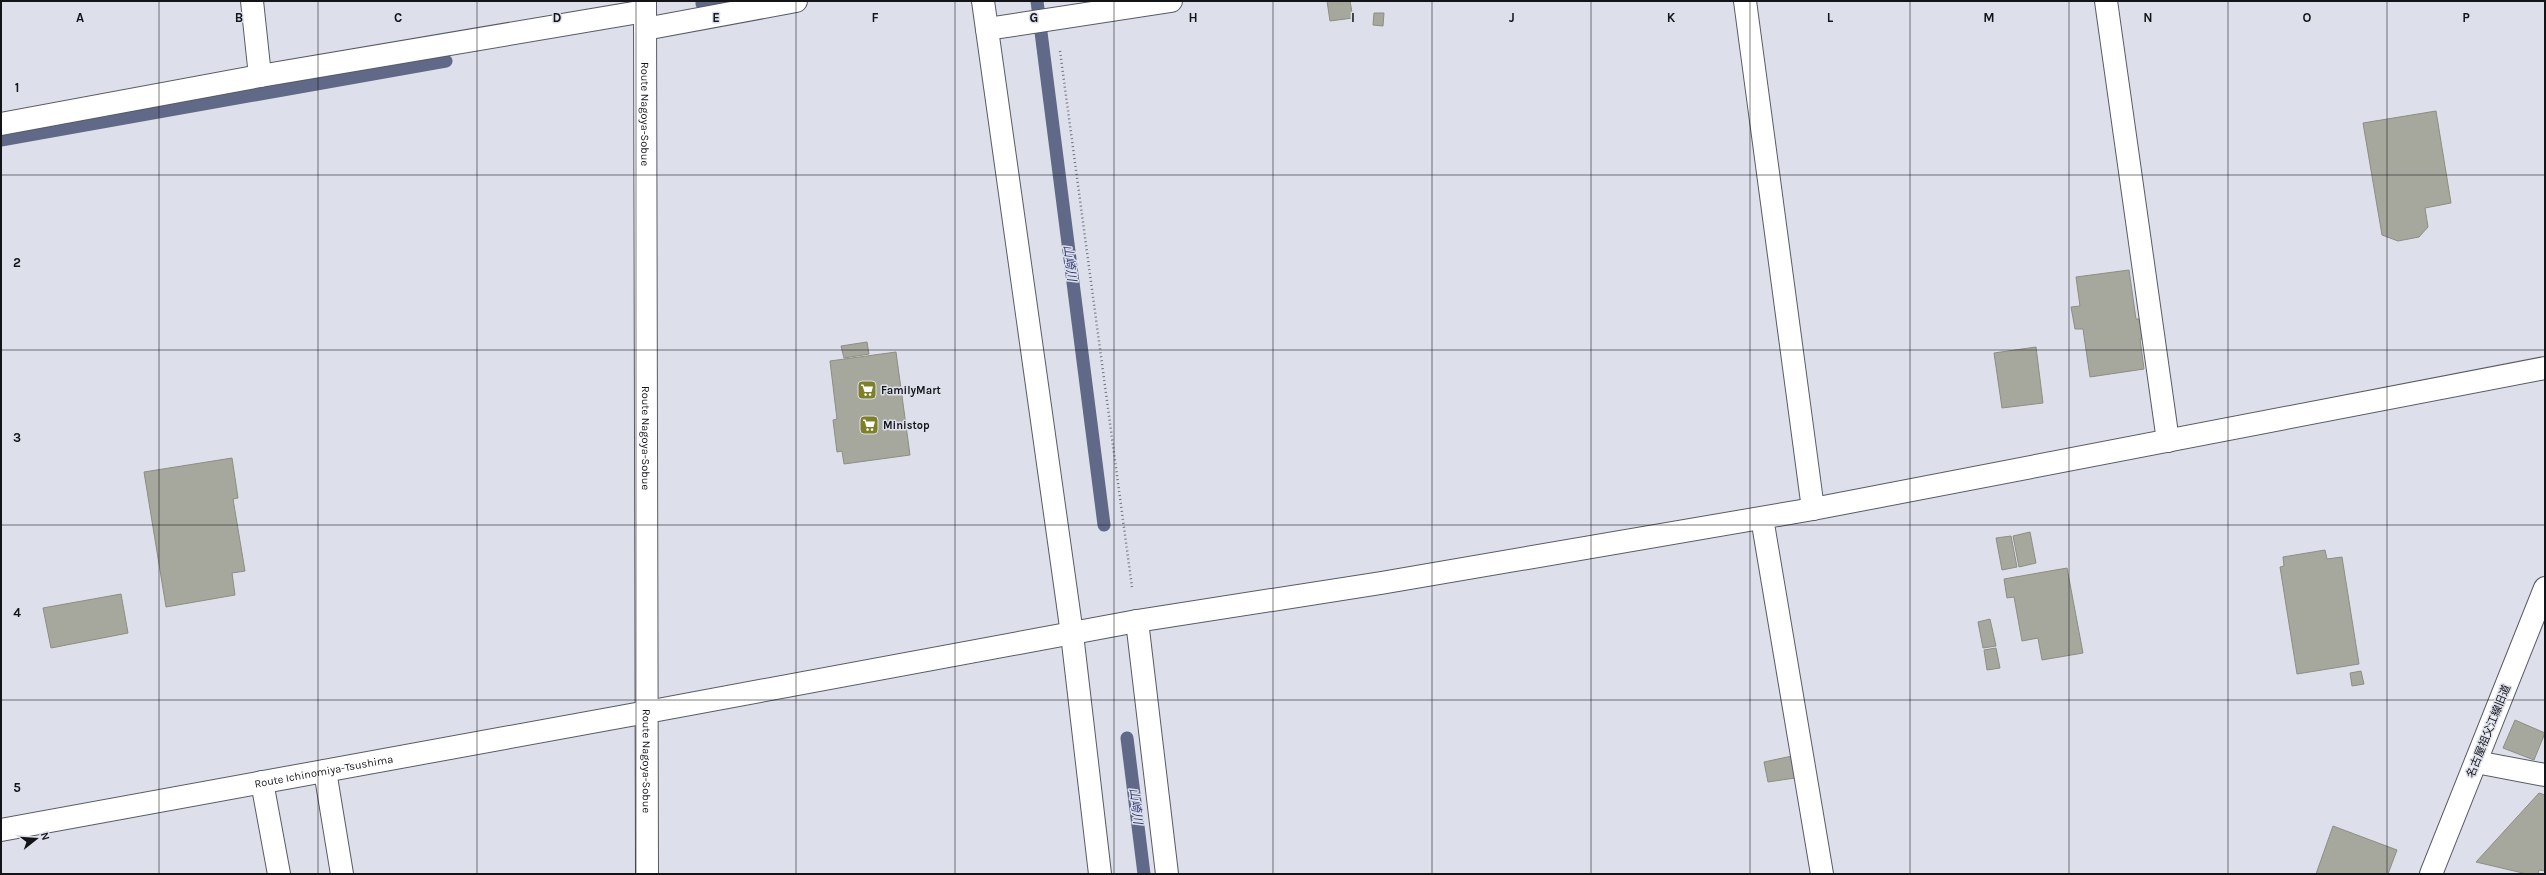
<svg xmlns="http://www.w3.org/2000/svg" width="2546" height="875" viewBox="0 0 2546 875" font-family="Karla,'Noto Sans JP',sans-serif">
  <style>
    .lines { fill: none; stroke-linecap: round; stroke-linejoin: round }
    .stream { stroke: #606988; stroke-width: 13 }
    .building { fill: #a7a89d; stroke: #8d8d83 }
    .minor-casing { stroke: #585b65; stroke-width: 24 }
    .major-casing { stroke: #585b65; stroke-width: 24 }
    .path { stroke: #71737a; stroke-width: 2.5; stroke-dasharray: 1 3; stroke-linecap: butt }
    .minor { stroke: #fff; stroke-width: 22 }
    .major { stroke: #fff; stroke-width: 22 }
    .grid { fill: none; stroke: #131418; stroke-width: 1; stroke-opacity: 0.55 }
    .labels { text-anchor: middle; stroke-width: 3; stroke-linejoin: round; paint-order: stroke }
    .street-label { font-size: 11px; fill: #131418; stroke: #dde0eb }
    .poi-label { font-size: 11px; font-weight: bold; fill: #131418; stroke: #dde0eb; text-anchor: start }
    .water-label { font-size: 12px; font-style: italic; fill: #313b73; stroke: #dde0eb }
    .grid-label { font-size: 13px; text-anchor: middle; font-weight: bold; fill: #131418; stroke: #dde0eb; stroke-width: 3; stroke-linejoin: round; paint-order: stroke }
  </style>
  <rect width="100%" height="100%" fill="#dde0eb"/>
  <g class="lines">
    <g class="stream">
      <polyline points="702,1 702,4 720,1"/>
      <polyline points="1037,1 1104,525"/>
      <polyline points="1,140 446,61"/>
      <polyline points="1127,738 1144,874"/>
    </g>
  </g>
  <g class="building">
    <polygon points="1327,1 1350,1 1353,18 1330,21"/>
    <polygon points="1374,13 1384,13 1383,26 1373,25"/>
    <polygon points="2436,111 2451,203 2425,208 2428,227 2419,237 2398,241 2382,235 2363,123"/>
    <polygon points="2129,270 2136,319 2141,319 2145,339 2140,339 2144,369 2090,377 2083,329 2075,329 2071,307 2080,306 2076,277"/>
    <polygon points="867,342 869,354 844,358 841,346"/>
    <polygon points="2036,347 2043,403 2002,408 1994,353"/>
    <polygon points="896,352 910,455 844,464 842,451 837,452 833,420 837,419 830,361"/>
    <polygon points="232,458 238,498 233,499 245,571 232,573 235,595 166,607 144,472"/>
    <polygon points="2030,532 2036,563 2019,567 2013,536"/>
    <polygon points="2011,536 2017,567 2002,570 1996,538"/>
    <polygon points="2325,550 2327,559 2342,557 2359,664 2297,674 2280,567 2284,566 2283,557"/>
    <polygon points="2067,568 2083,653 2042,660 2038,638 2022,641 2014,597 2007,598 2004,579"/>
    <polygon points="121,594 128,633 51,648 43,608"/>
    <polygon points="1990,619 1996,646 1983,648 1978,622"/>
    <polygon points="1996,648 2000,668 1987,670 1984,650"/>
    <polygon points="2361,671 2364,684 2352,686 2350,673"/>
    <polygon points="2515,720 2545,733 2534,760 2503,748"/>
    <polygon points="1792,756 1795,778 1768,782 1764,762"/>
    <polygon points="2539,793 2545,795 2545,871 2539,870 2538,874 2527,874 2476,862"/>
    <polygon points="2333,826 2397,850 2388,874 2316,874"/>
  </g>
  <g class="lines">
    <g class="minor-casing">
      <g id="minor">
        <polyline points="252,1 260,76"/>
        <polyline points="983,1 1072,634 1100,874"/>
        <polyline points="1745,1 1813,509"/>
        <polyline points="2106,1 2168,441"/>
        <polyline points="645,29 796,1"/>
        <polyline points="987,29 1171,1"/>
        <polyline points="1,124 260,76 645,11"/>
        <polyline points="1762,518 1822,874"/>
        <polyline points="1137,621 1167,874"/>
        <polyline points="647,712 1137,621 1381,583 1813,509 2545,368"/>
        <polyline points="2476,762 2545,775"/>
        <polyline points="325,771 342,874"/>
        <polyline points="262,782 279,874"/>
        <polyline points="2431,874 2545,588"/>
      </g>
    </g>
    <g class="major-casing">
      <g id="major">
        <path id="s1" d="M645,1l2,873"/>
        <path id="s2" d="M1,830l646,-118"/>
      </g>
    </g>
    <polyline class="path" points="1060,51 1132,587"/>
    <use href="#minor" class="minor"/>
    <use href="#major" class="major"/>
  </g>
  <path class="grid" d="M159,1v873M318,1v873M477,1v873M636,1v873M796,1v873M955,1v873M1114,1v873M1273,1v873M1432,1v873M1591,1v873M1750,1v873M1910,1v873M2069,1v873M2228,1v873M2387,1v873M1,175h2544M1,350h2544M1,525h2544M1,700h2544"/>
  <defs>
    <g id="supermarket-square" transform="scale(1)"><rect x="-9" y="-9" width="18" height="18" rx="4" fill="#7e8029" stroke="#dde0eb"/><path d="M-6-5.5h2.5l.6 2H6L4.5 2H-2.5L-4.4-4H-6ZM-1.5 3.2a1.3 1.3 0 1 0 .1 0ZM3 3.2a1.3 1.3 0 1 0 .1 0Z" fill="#fff"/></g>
  </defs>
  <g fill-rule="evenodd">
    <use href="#supermarket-square" x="867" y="390"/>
    <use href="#supermarket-square" x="869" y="425"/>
  </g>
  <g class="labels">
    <g class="street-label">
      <text dy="4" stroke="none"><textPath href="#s1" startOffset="113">Route Nagoya-Sobue</textPath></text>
      <text dy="4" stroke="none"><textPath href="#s1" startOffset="437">Route Nagoya-Sobue</textPath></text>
      <text transform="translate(2488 731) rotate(-68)" y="4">名古屋祖父江線旧道</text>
      <text dy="4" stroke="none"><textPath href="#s1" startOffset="760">Route Nagoya-Sobue</textPath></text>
      <text dy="4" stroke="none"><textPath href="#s2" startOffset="328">Route Ichinomiya-Tsushima</textPath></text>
    </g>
    <g class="poi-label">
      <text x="881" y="394">FamilyMart</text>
      <text x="883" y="429">Ministop</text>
    </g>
    <g class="water-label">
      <text transform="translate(1070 263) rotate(83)" y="4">山崎川</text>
      <text transform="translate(1136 806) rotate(83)" y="4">山崎川</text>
    </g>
  </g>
  <g class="grid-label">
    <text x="80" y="22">A</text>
    <text x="239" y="22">B</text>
    <text x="398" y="22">C</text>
    <text x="557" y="22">D</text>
    <text x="716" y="22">E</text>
    <text x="875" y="22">F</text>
    <text x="1034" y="22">G</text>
    <text x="1193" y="22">H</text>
    <text x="1353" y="22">I</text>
    <text x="1512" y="22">J</text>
    <text x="1671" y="22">K</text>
    <text x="1830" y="22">L</text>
    <text x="1989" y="22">M</text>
    <text x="2148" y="22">N</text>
    <text x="2307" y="22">O</text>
    <text x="2466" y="22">P</text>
    <text x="17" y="92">1</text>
    <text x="17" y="267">2</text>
    <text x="17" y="442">3</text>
    <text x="17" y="617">4</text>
    <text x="17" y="792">5</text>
  </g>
  <rect width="2546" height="875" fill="none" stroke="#131418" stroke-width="4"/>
  <g transform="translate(36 839) rotate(73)" stroke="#dde0eb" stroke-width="3" paint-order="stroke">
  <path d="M0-3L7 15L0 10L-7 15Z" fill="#131418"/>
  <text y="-6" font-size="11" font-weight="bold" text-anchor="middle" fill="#131418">N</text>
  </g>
</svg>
